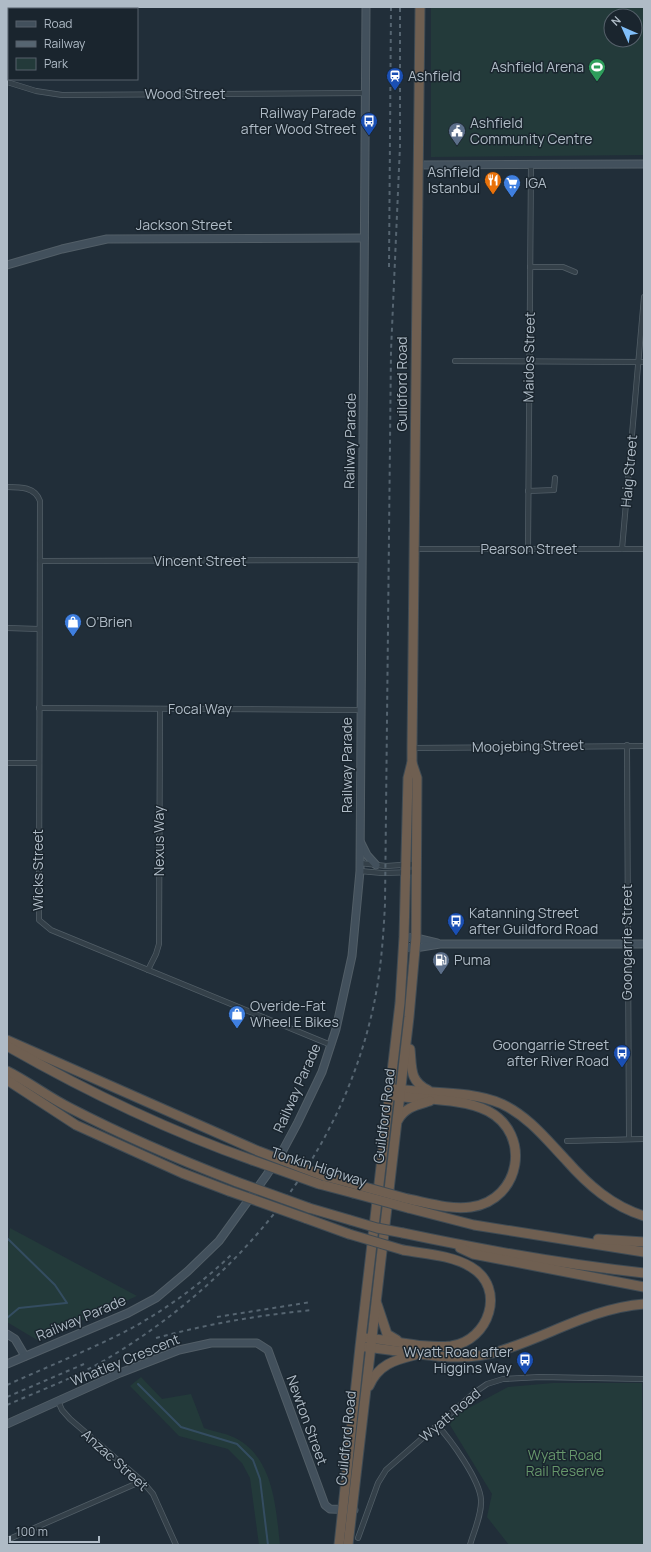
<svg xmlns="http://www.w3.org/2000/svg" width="651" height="1552" viewBox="0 0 651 1552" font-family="Manrope,sans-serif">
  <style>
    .green { fill: #233a3a; fill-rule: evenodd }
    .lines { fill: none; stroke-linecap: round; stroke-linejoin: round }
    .stream { stroke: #344d61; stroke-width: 2 }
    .street-casing { stroke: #525e67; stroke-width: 6 }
    .secondary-casing { stroke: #525e67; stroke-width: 9 }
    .highway-casing { stroke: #3f4b54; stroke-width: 11 }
    .street { stroke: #344049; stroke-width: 4.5 }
    .secondary { stroke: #42505c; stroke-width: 7 }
    .highway { stroke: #6f5f51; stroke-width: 9 }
    .rail { stroke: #566571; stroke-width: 2; stroke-dasharray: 4 4; stroke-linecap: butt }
    .highway-bridge-casing { stroke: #3f4b54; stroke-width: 11; stroke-linecap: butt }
    .highway-bridge { stroke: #6f5f51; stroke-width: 9 }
    .labels { text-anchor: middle; stroke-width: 3; stroke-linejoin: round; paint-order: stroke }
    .poi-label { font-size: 14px; fill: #afbbc6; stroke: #1a252e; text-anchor: start }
    .street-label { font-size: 14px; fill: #afbbc6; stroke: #1a252e }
    .park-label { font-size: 14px; fill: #66976b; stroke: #1a252e }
  </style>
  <rect width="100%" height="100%" fill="#212e39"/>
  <g class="green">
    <path d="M431,7h213v148l-213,2zM611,16h24v24h-24z"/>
    <polygon points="10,1228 137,1296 37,1340 7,1322 7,1254"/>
    <path d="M141,1377l21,22 29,-5 13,34c11,4 26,6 35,12 35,21 37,69 41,105h-21l-9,-67 -8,-15 -14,-14 -49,-13 -49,-50z"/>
    <polygon points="553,1383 642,1383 644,1545 509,1545 487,1517 492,1494 450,1425 452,1417 508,1387"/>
  </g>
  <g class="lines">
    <g class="stream">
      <polyline points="7,1238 55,1285 67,1303"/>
      <polyline points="7,1318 19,1308 66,1303"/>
      <polyline points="138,1384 181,1427 237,1444 253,1460 260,1479 268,1545"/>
    </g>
    <g class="street-casing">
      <g id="street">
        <polyline points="7,82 36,91 62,95 366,93"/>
        <polyline points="530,267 563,267 575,272"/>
        <polyline points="455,361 644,362"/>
        <path d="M7,487c14,0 28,0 33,14l-1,419 12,10 280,115"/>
        <polyline points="528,491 554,490 555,478"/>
        <polyline points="415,549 644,549"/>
        <polyline points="528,549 531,165"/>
        <polyline points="622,549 644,297"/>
        <polyline points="40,561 361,560"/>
        <polyline points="7,628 39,629"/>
        <polyline points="39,708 360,710"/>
        <polyline points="627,745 629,1139"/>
        <polyline points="412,748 644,746"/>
        <polyline points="7,763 39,763"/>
        <polyline points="360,863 386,866 417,864"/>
        <polyline points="360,871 382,873 417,872"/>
        <polyline points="148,970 156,954 159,944 160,709"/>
        <polyline points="567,1141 644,1139"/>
        <polyline points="58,1401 62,1410 70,1419 142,1481 153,1494 176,1545"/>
        <path d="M437,1425c14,15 43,55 44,75 1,14 -7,31 -11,45"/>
        <polyline points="358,1538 378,1483 386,1470 474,1393 487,1384 503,1379 540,1377 644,1379"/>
        <polyline points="7,1540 142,1481"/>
      </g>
    </g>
    <g class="secondary-casing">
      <g id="secondary">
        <polyline points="418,165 644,164"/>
        <polyline points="7,265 62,249 107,239 364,238"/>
        <polyline points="361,843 367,855 376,865"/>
        <polyline points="404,937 416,938 437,943"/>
        <polyline points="403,947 415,948 440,944 644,944"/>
        <polyline points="7,1334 15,1339 25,1356"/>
        <polyline points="7,1364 128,1313 156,1298 188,1271 219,1241 266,1176 283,1150 298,1122 322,1072 336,1029 352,956 360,871 366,7"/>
        <polyline points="7,1424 120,1373 179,1350 211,1343 257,1343 268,1350 325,1505 330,1509 354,1510"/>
      </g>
    </g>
    <g class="highway-casing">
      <g id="highway">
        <polyline points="7,1040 258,1151"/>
        <path d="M7,1046c79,45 159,84 245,114"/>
        <path d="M410,1049c2,18 -1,32 18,41"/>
        <path d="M7,1071c22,11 41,26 63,37 54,28 110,52 167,74"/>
        <polyline points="7,1080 76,1125 182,1173 229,1191"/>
        <path d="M396,1089c34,5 74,1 106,15 27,13 44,35 64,56 22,25 46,46 78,56"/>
        <path d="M395,1096c27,4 68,2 93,15 44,23 33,89 -17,96 -20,3 -43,-4 -63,-8"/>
        <path d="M398,1120c7,-13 19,-15 32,-19"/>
        <polyline points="324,1176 354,1184"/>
        <polyline points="319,1184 353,1193"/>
        <polyline points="309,1208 350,1220"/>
        <polyline points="408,1208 474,1225 644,1252"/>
        <polyline points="305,1218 349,1234"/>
        <path d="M403,1233c80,17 160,31 241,40"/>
        <polyline points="598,1239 644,1242"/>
        <polyline points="460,1248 473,1254 644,1287"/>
        <polyline points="377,1304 387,1334 397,1340"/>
        <path d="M366,1338c28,2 57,11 85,8 38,-5 56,-58 20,-79 -20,-12 -46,-13 -68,-17"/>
        <path d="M365,1347c45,4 91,18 135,4 49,-15 92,-43 144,-47"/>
        <path d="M369,1386c9,-21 25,-26 46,-31"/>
        <polyline points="339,1545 360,1347 400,1003 404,937 408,778 412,762 412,748 420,7"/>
        <polyline points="348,1545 409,1017 416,938 417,778 412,763"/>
      </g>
    </g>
    <use href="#street" class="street"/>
    <use href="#secondary" class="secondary"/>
    <use href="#highway" class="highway"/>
    <g class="rail">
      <polyline points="389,267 391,7"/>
      <polyline points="217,1317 311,1302"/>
      <path d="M156,1338c52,-14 103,-23 157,-28"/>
      <path d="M7,1385c42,-19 85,-36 125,-57 36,-20 70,-45 99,-73"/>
      <polyline points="7,1397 84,1364"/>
      <path d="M7,1405c32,-14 67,-27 98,-45 127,-75 229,-194 265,-339 10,-39 13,-77 15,-117l6,-553 9,-205v-139"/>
    </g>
    <g class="highway-bridge-casing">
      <g id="highway-bridge">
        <polyline points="258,1151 324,1176"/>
        <polyline points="252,1160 319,1184"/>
        <polyline points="237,1182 309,1208"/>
        <polyline points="354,1184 408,1199"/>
        <polyline points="229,1191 305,1218"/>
        <polyline points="353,1193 408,1208"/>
        <polyline points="350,1220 377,1228 403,1233"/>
        <polyline points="349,1234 403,1250"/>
      </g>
    </g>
    <use href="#highway-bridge" class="highway-bridge"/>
  </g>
  <defs>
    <g id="stadium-pin" transform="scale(0.9)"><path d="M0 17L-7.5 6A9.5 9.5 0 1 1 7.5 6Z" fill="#2e9e5b" stroke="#1a252e"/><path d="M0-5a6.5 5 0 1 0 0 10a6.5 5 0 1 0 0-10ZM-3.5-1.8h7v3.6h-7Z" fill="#fff"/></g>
    <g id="station-pin" transform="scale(0.9)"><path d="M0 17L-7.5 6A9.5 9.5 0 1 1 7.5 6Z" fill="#1a4fb4" stroke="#1a252e"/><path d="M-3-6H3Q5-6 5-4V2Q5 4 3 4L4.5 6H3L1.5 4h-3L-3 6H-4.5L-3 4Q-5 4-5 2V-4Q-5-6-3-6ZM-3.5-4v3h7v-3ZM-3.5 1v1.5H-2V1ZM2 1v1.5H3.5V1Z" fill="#fff"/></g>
    <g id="bus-pin" transform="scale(0.9)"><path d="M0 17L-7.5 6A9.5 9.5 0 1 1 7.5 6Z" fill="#1a4fb4" stroke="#1a252e"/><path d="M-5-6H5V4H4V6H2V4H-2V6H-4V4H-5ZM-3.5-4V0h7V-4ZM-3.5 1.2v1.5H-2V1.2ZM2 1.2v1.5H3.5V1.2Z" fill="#fff"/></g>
    <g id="civic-pin" transform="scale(0.9)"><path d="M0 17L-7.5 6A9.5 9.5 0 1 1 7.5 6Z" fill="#5c6f8a" stroke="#1a252e"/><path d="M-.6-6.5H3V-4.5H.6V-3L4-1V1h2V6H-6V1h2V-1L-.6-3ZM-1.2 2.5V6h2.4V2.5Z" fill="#fff"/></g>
    <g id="restaurant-pin" transform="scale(0.9)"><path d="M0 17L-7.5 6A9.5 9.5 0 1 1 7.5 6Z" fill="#e8710a" stroke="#1a252e"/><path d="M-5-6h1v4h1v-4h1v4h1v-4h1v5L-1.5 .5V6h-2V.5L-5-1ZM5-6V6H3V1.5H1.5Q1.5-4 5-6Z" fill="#fff"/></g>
    <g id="supermarket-pin" transform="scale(0.9)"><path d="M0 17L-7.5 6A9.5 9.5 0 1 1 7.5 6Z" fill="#3f7fe0" stroke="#1a252e"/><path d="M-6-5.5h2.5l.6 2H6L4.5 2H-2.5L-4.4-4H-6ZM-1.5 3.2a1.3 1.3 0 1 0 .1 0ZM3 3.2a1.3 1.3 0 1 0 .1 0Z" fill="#fff"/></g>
    <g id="shop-pin" transform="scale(0.9)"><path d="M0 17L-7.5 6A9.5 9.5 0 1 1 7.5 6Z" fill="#3f7fe0" stroke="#1a252e"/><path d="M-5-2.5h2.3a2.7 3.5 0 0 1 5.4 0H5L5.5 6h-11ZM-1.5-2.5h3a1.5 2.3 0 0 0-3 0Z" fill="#fff"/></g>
    <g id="fuel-pin" transform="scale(0.9)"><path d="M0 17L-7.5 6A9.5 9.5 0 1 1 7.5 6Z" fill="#5c6f8a" stroke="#1a252e"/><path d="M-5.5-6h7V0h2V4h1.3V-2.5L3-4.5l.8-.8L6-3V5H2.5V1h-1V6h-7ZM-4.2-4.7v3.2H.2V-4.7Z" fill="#fff"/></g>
  </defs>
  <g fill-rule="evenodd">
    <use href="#stadium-pin" x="597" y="67"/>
    <use href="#station-pin" x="395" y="76"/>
    <use href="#bus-pin" x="369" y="121"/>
    <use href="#civic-pin" x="457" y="131"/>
    <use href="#restaurant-pin" x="493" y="180"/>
    <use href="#supermarket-pin" x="512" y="183"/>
    <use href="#shop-pin" x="73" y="622"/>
    <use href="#bus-pin" x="456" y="921"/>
    <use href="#fuel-pin" x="441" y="960"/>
    <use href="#shop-pin" x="237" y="1014"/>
    <use href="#bus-pin" x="622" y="1053"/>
    <use href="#bus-pin" x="525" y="1360"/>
  </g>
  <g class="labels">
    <g class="poi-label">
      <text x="584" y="72" text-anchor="end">Ashfield Arena</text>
      <text x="408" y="81">Ashfield</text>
      <text x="356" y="118" text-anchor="end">Railway Parade<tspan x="356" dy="16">after Wood Street</tspan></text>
      <text x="470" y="128">Ashfield<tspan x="470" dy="16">Community Centre</tspan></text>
      <text x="480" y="177" text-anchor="end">Ashfield<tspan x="480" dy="16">Istanbul</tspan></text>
      <text x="525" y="188">IGA</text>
      <text x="86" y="627">O’Brien</text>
      <text x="469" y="918">Katanning Street<tspan x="469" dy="16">after Guildford Road</tspan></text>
      <text x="454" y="965">Puma</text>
      <text x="250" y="1011">Overide-Fat<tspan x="250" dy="16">Wheel E Bikes</tspan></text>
      <text x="609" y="1050" text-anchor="end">Goongarrie Street<tspan x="609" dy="16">after River Road</tspan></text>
      <text x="512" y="1357" text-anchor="end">Wyatt Road after<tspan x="512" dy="16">Higgins Way</tspan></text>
    </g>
    <g class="street-label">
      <text x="185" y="99">Wood Street</text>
      <text x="184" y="230">Jackson Street</text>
      <text transform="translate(529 357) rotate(-89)" y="5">Maidos Street</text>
      <text transform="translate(402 384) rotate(-90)" y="5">Guildford Road</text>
      <text transform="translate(350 441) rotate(-89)" y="5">Railway Parade</text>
      <text transform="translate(629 471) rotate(-85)" y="5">Haig Street</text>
      <text x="529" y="554">Pearson Street</text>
      <text x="200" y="566">Vincent Street</text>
      <text x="200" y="714">Focal Way</text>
      <text transform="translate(528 746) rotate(-1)" y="5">Moojebing Street</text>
      <text transform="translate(347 765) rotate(-90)" y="5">Railway Parade</text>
      <text transform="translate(159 841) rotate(-90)" y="5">Nexus Way</text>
      <text transform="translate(38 870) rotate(-90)" y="5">Wicks Street</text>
      <text transform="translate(627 942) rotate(-90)" y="5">Goongarrie Street</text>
      <text transform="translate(297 1088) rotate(-66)" y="5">Railway Parade</text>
      <text transform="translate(384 1116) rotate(-83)" y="5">Guildford Road</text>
      <text transform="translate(319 1167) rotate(18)" y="5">Tonkin Highway</text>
      <text transform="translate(81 1318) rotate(-23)" y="5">Railway Parade</text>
      <text transform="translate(125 1360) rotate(-22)" y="5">Whatley Crescent</text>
      <text transform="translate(450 1415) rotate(-40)" y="5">Wyatt Road</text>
      <text transform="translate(307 1420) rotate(70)" y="5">Newton Street</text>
      <text transform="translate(346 1438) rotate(-84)" y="5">Guildford Road</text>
      <text transform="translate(115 1460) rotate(42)" y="5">Anzac Street</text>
    </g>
    <g class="park-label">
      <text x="565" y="1460">Wyatt Road<tspan x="565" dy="16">Rail Reserve</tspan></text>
    </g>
  </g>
  <rect width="651" height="1552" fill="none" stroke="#afbbc6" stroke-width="16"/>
  <rect x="8" y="8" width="130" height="72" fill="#1a252e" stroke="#56616b"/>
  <rect x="16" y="21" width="20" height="6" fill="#42505c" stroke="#56616b"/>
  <text x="44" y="28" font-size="12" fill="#afbbc6">Road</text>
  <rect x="16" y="41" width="20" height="6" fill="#566571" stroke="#56616b"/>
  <text x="44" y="48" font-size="12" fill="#afbbc6">Railway</text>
  <rect x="16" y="58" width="20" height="12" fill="#233a3a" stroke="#56616b"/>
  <text x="44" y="68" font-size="12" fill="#afbbc6">Park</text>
  <g transform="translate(623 28) rotate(315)"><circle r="19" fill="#1a252e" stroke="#56616b"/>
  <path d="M0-3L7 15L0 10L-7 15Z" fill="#81bff9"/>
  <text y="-6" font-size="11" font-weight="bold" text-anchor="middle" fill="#afbbc6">N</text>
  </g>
  <path d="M10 1536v6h89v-6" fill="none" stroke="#afbbc6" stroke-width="2"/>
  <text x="16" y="1536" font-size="12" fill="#afbbc6" stroke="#1a252e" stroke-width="3" paint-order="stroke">100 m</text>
</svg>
